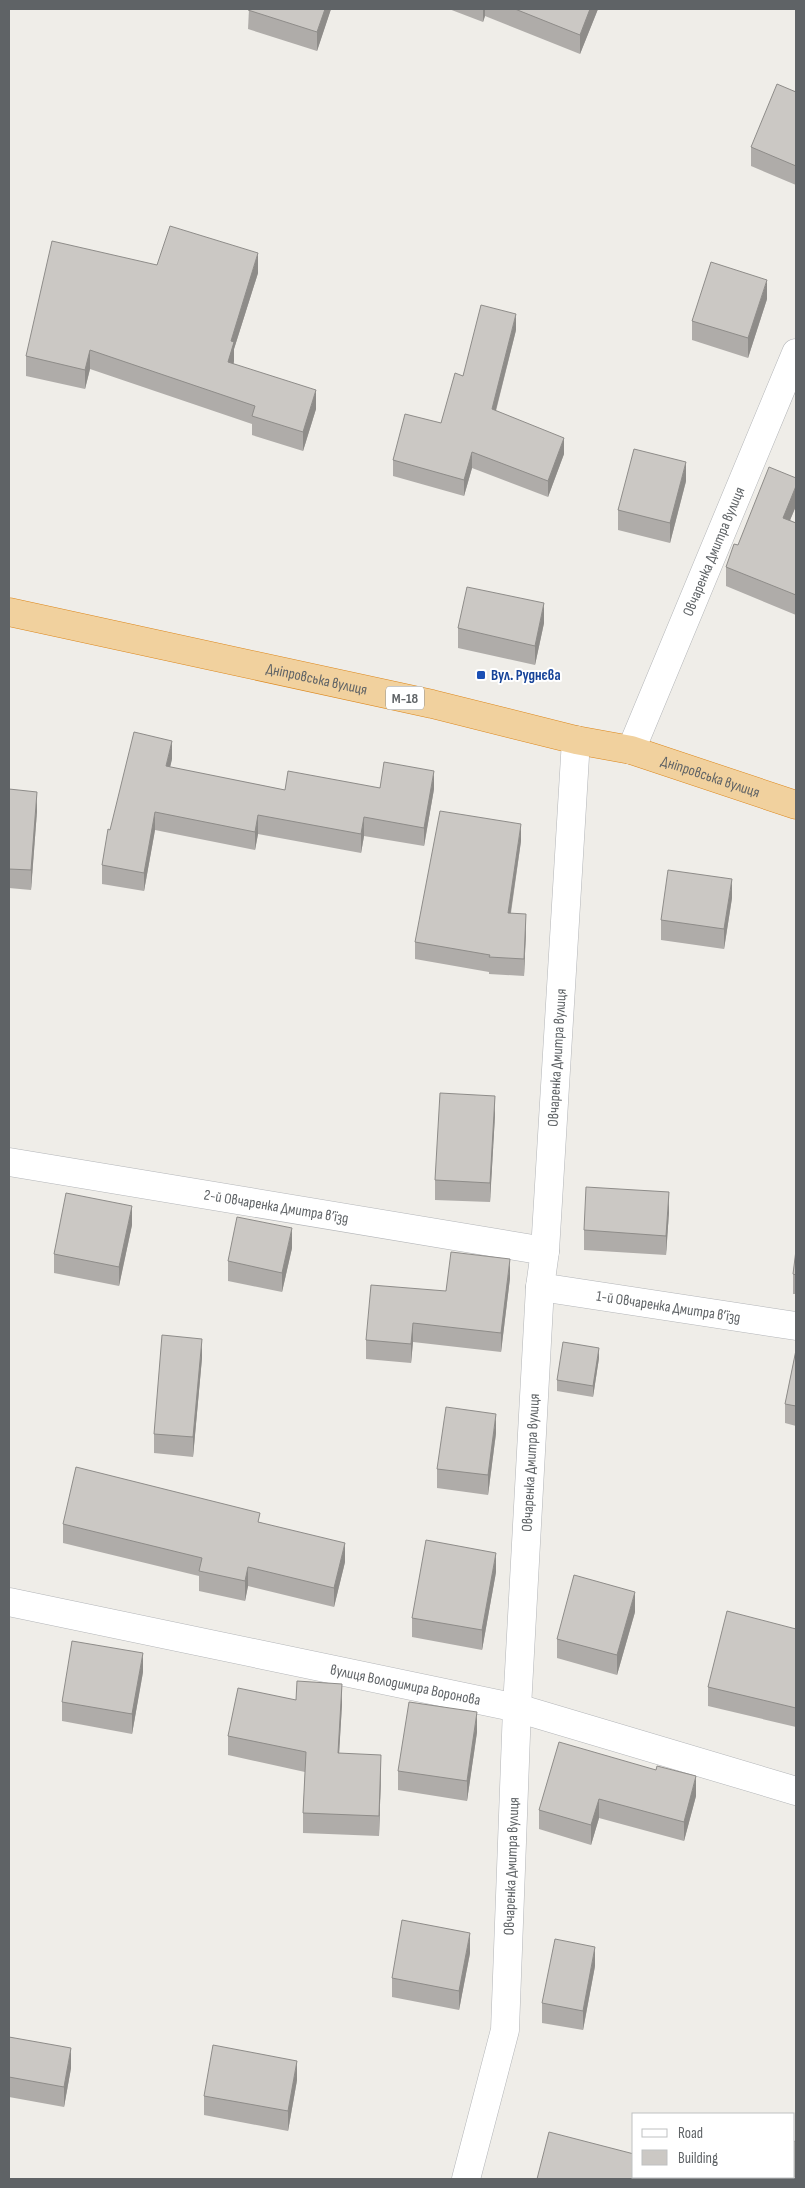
<svg xmlns="http://www.w3.org/2000/svg" width="805" height="2188" viewBox="0 0 805 2188" font-family="'Sofia Sans Condensed',sans-serif">
  <style>
    .lines { fill: none; stroke-linecap: round; stroke-linejoin: round }
    .minor-casing { stroke: #b3b5b8; stroke-width: 29 }
    .highway-casing { stroke: #dc871c; stroke-width: 29 }
    .minor { stroke: #fff; stroke-width: 28 }
    .highway { stroke: #f1d19e; stroke-width: 28 }
    .wall { fill: #afaca9 }
    .shaded-wall { fill: #8e8c89 }
    .building { fill: #cbc8c4; stroke: #8e8c89 }
    .transit-dot { fill: #1a4fb4; stroke: #fff; stroke-width: 2 }
    .labels { text-anchor: middle; stroke-width: 4; stroke-linejoin: round; paint-order: stroke }
    .shield { fill: #fff; stroke: #8f9294; stroke-width: 1 }
    .shield-label { font-size: 14px; font-weight: bold; fill: #5f6366 }
    .street-label { font-size: 15px; fill: #5f6366; stroke: #fff }
    .transit-label { font-size: 15px; font-weight: bold; fill: #164399; stroke: #fff; text-anchor: start }
  </style>
  <rect width="100%" height="100%" fill="#efede8"/>
  <g class="lines">
    <g class="minor-casing">
      <g id="minor">
        <path id="s1" d="M631,750l165,-397"/>
        <path id="s2" d="M9,1162l536,89"/>
        <path id="s3" d="M540,1287l256,39"/>
        <path id="s4" d="M9,1602l508,106 279,83"/>
        <path id="s5" d="M466,2179l39,-149 12,-322 23,-421 5,-36 31,-511"/>
      </g>
    </g>
    <g class="highway-casing">
      <g id="highway">
        <path id="s6" d="M9,612l423,92 144,36 55,10 165,55"/>
      </g>
    </g>
    <use href="#minor" class="minor"/>
    <use href="#highway" class="highway"/>
  </g>
  <g class="wall">
    <polygon points="249,9 331,9 317,51 248,29"/>
    <polygon points="449,9 598,9 580,54 485,16 483,22"/>
    <polygon points="796,92 796,185 751,166 751,147"/>
    <polygon points="157,265 258,273 234,349 234,364 316,409 303,451 252,435 252,424 90,369 85,389 26,376 26,356"/>
    <polygon points="767,299 748,358 692,340 692,321"/>
    <polygon points="516,330 496,411 564,454 548,497 472,468 464,496 393,476 393,460 441,423 463,376"/>
    <polygon points="796,478 796,506 790,520 796,523 796,615 726,586 726,567 738,545"/>
    <polygon points="686,481 670,543 618,530 618,510"/>
    <polygon points="544,623 535,665 458,648 458,628"/>
    <polygon points="172,759 170,767 285,790 380,788 434,789 424,846 364,836 361,853 258,834 255,850 155,830 144,891 102,884 102,865 110,830"/>
    <polygon points="9,789 37,811 31,890 9,888"/>
    <polygon points="521,841 511,913 526,931 524,976 489,974 489,972 415,959 415,942"/>
    <polygon points="732,898 724,949 661,940 661,920"/>
    <polygon points="495,1115 490,1202 435,1200 435,1180"/>
    <polygon points="669,1212 666,1255 584,1250 584,1230"/>
    <polygon points="132,1225 119,1286 54,1273 54,1254"/>
    <polygon points="292,1248 282,1292 228,1281 228,1261"/>
    <polygon points="796,1250 796,1294 793,1294 793,1274"/>
    <polygon points="510,1278 501,1352 413,1342 411,1363 366,1359 366,1340 446,1291"/>
    <polygon points="796,1350 796,1426 785,1423 785,1404"/>
    <polygon points="202,1358 193,1457 154,1453 154,1434"/>
    <polygon points="599,1358 593,1397 557,1391 557,1380"/>
    <polygon points="496,1433 488,1495 437,1488 437,1469"/>
    <polygon points="260,1522 345,1562 334,1607 248,1586 245,1601 199,1591 199,1576 63,1543 63,1524"/>
    <polygon points="496,1572 482,1650 412,1637 412,1618"/>
    <polygon points="635,1612 617,1675 557,1658 557,1639"/>
    <polygon points="796,1629 796,1727 708,1706 708,1687"/>
    <polygon points="143,1672 132,1734 62,1721 62,1702"/>
    <polygon points="296,1700 342,1704 339,1753 381,1774 379,1836 303,1833 303,1813 305,1772 228,1755 228,1736"/>
    <polygon points="477,1732 467,1801 398,1790 398,1771"/>
    <polygon points="656,1770 696,1796 684,1841 599,1818 591,1845 539,1829 539,1810"/>
    <polygon points="470,1953 459,2010 392,1997 392,1978"/>
    <polygon points="595,1966 583,2030 542,2023 542,2003"/>
    <polygon points="9,2037 71,2068 64,2107 9,2097"/>
    <polygon points="297,2080 288,2131 204,2115 204,2096"/>
  </g>
  <g class="shaded-wall">
    <polygon points="325,9 331,9 317,51 317,32"/>
    <polygon points="483,9 485,9 485,16 483,22"/>
    <polygon points="590,9 598,9 580,54 580,35"/>
    <polygon points="258,253 258,273 234,349 234,361 228,381 228,362 231,341"/>
    <polygon points="767,280 767,299 748,358 748,338"/>
    <polygon points="516,314 516,330 492,425 492,409"/>
    <polygon points="90,350 90,369 85,389 85,370"/>
    <polygon points="316,390 316,409 303,451 303,432"/>
    <polygon points="564,438 564,454 548,497 548,481"/>
    <polygon points="472,452 472,468 464,496 464,480"/>
    <polygon points="686,462 686,481 670,543 670,523"/>
    <polygon points="796,486 796,506 783,537 783,518"/>
    <polygon points="544,603 544,623 535,665 535,646"/>
    <polygon points="172,741 172,759 166,784 166,766"/>
    <polygon points="434,771 434,789 424,846 424,828"/>
    <polygon points="37,792 37,811 31,890 31,870"/>
    <polygon points="155,812 155,830 144,891 144,873"/>
    <polygon points="258,815 258,834 255,850 255,832"/>
    <polygon points="364,817 364,836 361,853 361,834"/>
    <polygon points="521,824 521,841 508,930 508,913"/>
    <polygon points="732,879 732,898 724,949 724,929"/>
    <polygon points="526,914 526,931 524,976 524,959"/>
    <polygon points="495,1096 495,1115 490,1202 490,1183"/>
    <polygon points="669,1192 669,1212 666,1255 666,1236"/>
    <polygon points="132,1206 132,1225 119,1286 119,1267"/>
    <polygon points="292,1228 292,1248 282,1292 282,1273"/>
    <polygon points="510,1259 510,1278 501,1352 501,1333"/>
    <polygon points="413,1323 413,1342 411,1363 411,1344"/>
    <polygon points="202,1339 202,1358 193,1457 193,1437"/>
    <polygon points="599,1348 599,1358 593,1397 593,1386"/>
    <polygon points="496,1414 496,1433 488,1495 488,1475"/>
    <polygon points="345,1543 345,1562 334,1607 334,1588"/>
    <polygon points="496,1553 496,1572 482,1650 482,1630"/>
    <polygon points="248,1567 248,1586 245,1601 245,1581"/>
    <polygon points="635,1592 635,1612 617,1675 617,1655"/>
    <polygon points="143,1653 143,1672 132,1734 132,1714"/>
    <polygon points="342,1684 342,1704 338,1772 338,1753"/>
    <polygon points="477,1712 477,1732 467,1801 467,1781"/>
    <polygon points="381,1755 381,1774 379,1836 379,1816"/>
    <polygon points="696,1776 696,1796 684,1841 684,1822"/>
    <polygon points="599,1799 599,1818 591,1845 591,1825"/>
    <polygon points="470,1933 470,1953 459,2010 459,1991"/>
    <polygon points="595,1947 595,1966 583,2030 583,2011"/>
    <polygon points="71,2048 71,2068 64,2107 64,2087"/>
    <polygon points="297,2061 297,2080 288,2131 288,2111"/>
    <rect x="661" y="2177" width="4" height="2"/>
  </g>
  <g class="building">
    <polygon points="249,9 325,9 317,32 248,10"/>
    <polygon points="515,9 590,9 580,35"/>
    <polygon points="777,84 796,92 796,166 751,147"/>
    <polygon points="170,226 258,253 231,341 234,342 228,362 316,390 303,432 252,416 255,406 90,350 85,370 26,356 52,241 157,265"/>
    <polygon points="711,262 767,280 748,338 692,321"/>
    <polygon points="481,305 516,314 492,409 564,438 548,481 472,452 464,480 393,460 405,414 441,423 455,373 463,376"/>
    <polygon points="634,449 686,462 670,523 618,510"/>
    <polygon points="769,467 796,478 796,486 783,518 796,523 796,595 726,567 734,544 738,545"/>
    <polygon points="467,587 544,603 535,646 458,628"/>
    <polygon points="134,732 172,741 166,766 285,790 288,771 380,788 384,762 434,771 424,828 364,817 361,834 258,815 255,832 155,812 144,873 102,865 108,829 110,830"/>
    <polygon points="9,789 37,792 31,870 9,869"/>
    <polygon points="440,811 521,824 508,913 526,914 524,959 489,957 490,955 415,942"/>
    <polygon points="668,870 732,879 724,929 661,920"/>
    <polygon points="440,1093 495,1096 490,1183 435,1180"/>
    <polygon points="586,1187 669,1192 666,1236 584,1230"/>
    <polygon points="66,1193 132,1206 119,1267 54,1254"/>
    <polygon points="237,1217 292,1228 282,1273 228,1261"/>
    <polygon points="796,1250 796,1275 793,1274"/>
    <polygon points="451,1252 510,1259 501,1333 413,1323 411,1344 366,1340 371,1285 446,1291"/>
    <polygon points="162,1335 202,1339 193,1437 154,1434"/>
    <polygon points="563,1342 599,1348 593,1386 557,1380"/>
    <polygon points="796,1350 796,1406 785,1404"/>
    <polygon points="446,1407 496,1414 488,1475 437,1469"/>
    <polygon points="76,1467 260,1513 258,1522 345,1543 334,1588 248,1567 245,1581 199,1571 202,1558 63,1524"/>
    <polygon points="426,1540 496,1553 482,1630 412,1618"/>
    <polygon points="574,1575 635,1592 617,1655 557,1639"/>
    <polygon points="727,1611 796,1629 796,1708 708,1687"/>
    <polygon points="72,1641 143,1653 132,1714 62,1702"/>
    <polygon points="297,1681 342,1684 338,1753 381,1755 379,1816 303,1813 306,1752 228,1736 238,1688 296,1700"/>
    <polygon points="409,1702 477,1712 467,1781 398,1771"/>
    <polygon points="559,1742 656,1770 657,1766 696,1776 684,1822 599,1799 591,1825 539,1810"/>
    <polygon points="402,1920 470,1933 459,1991 392,1978"/>
    <polygon points="555,1939 595,1947 583,2011 542,2003"/>
    <polygon points="9,2037 71,2048 64,2087 9,2077"/>
    <polygon points="213,2045 297,2061 288,2111 204,2096"/>
    <polygon points="549,2132 634,2154 634,2177 661,2177 661,2179 537,2179"/>
    <polygon points="794,2141 796,2142 796,2179 737,2179 738,2177 794,2177"/>
  </g>
  <rect class="transit-dot" x="476" y="670" width="10" height="10" rx="2.5"/>
  <g class="labels">
    <rect class="shield" x="386" y="686.5" width="38" height="23" rx="4"/>
    <g class="shield-label">
      <text x="405" y="703">М-18</text>
    </g>
    <g class="street-label">
      <text dy="5" stroke="none"><textPath href="#s1" startOffset="215">Овчаренка Дмитра вулиця</textPath></text>
      <text dy="5" stroke="none"><textPath href="#s6" startOffset="315">Дніпровська вулиця</textPath></text>
      <text dy="5" stroke="none"><textPath href="#s6" startOffset="721">Дніпровська вулиця</textPath></text>
      <text dy="5" stroke="none"><textPath href="#s5" startOffset="1128">Овчаренка Дмитра вулиця</textPath></text>
      <text dy="5" stroke="none"><textPath href="#s2" startOffset="271">2-й Овчаренка Дмитра в’їзд</textPath></text>
      <text dy="5" stroke="none"><textPath href="#s3" startOffset="130">1-й Овчаренка Дмитра в’їзд</textPath></text>
      <text dy="5" stroke="none"><textPath href="#s5" startOffset="722">Овчаренка Дмитра вулиця</textPath></text>
      <text dy="5" stroke="none"><textPath href="#s4" startOffset="405">вулиця Володимира Воронова</textPath></text>
      <text dy="5" stroke="none"><textPath href="#s5" startOffset="318">Овчаренка Дмитра вулиця</textPath></text>
    </g>
    <g class="transit-label">
      <text x="491" y="680">Вул. Руднєва</text>
    </g>
  </g>
  <rect width="805" height="2188" fill="none" stroke="#5f6366" stroke-width="20"/>
  <rect x="632" y="2113" width="162" height="65" fill="#ffffff" stroke="#bfc1c2"/>
  <rect x="642" y="2129" width="25" height="8" fill="#ffffff" stroke="#bfc1c2"/>
  <text x="678" y="2138" font-size="15" fill="#5f6366">Road</text>
  <rect x="642" y="2150" width="25" height="15" fill="#cbc8c4" stroke="#bfc1c2"/>
  <text x="678" y="2163" font-size="15" fill="#5f6366">Building</text>
</svg>
